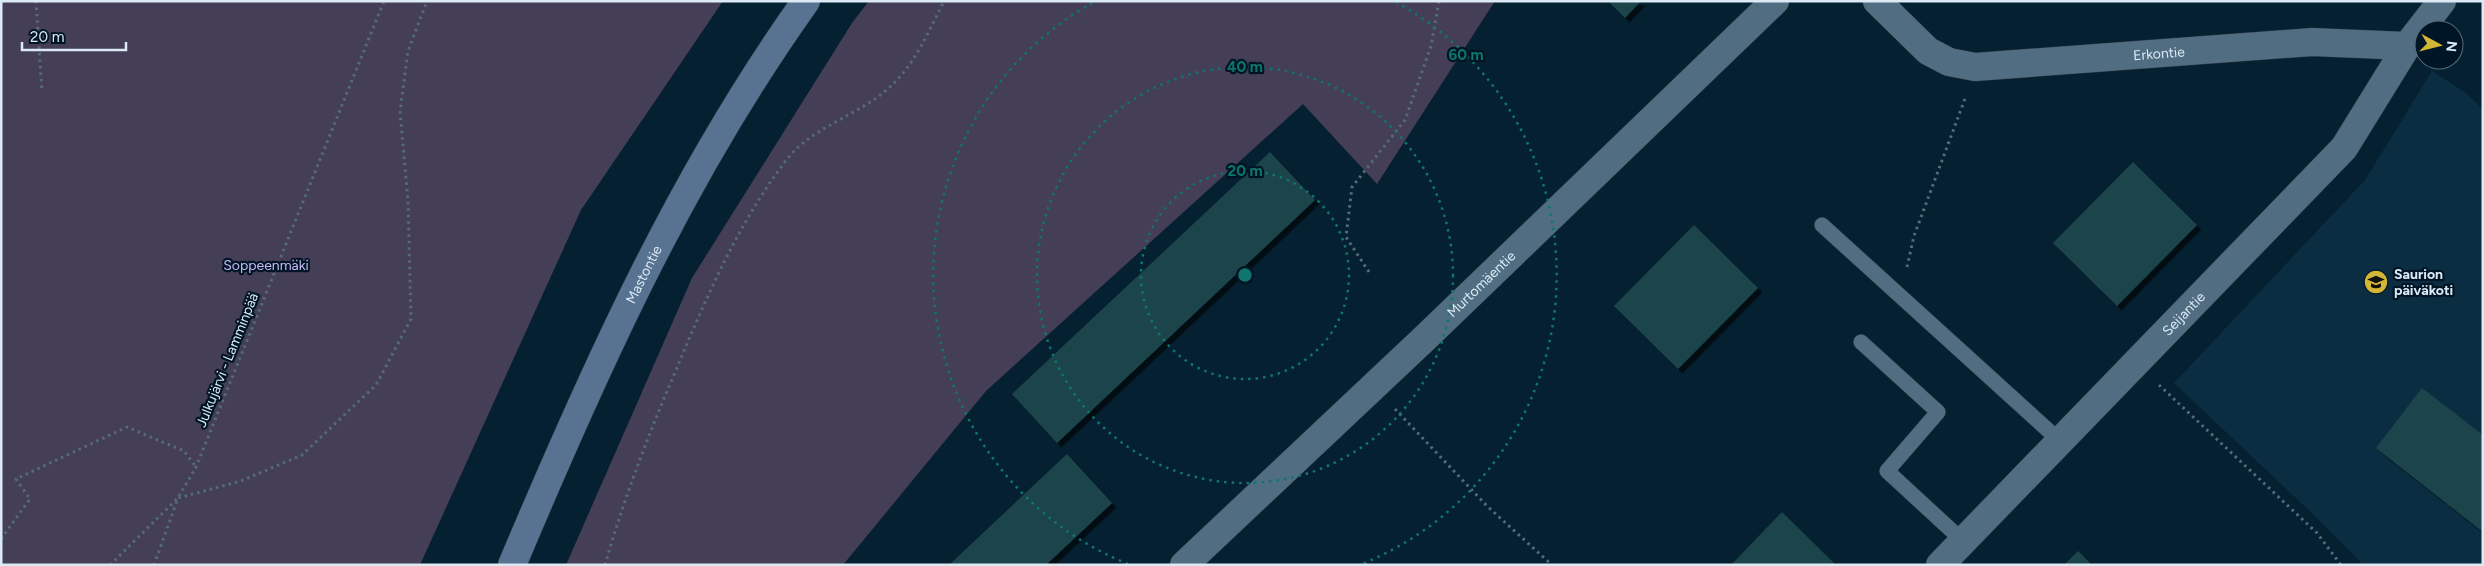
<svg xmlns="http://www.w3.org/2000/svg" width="2484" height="566" viewBox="0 0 2484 566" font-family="Figtree,sans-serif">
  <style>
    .built { fill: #0b2d41 }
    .green { fill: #453e57 }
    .building { fill: #1e454c; filter: url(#shadow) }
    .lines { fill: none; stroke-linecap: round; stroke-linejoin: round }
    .service-casing { stroke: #2c3643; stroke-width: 16 }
    .minor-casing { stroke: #2c3643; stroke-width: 29 }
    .secondary-casing { stroke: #2c3643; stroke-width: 29 }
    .path { stroke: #546b79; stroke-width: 3; stroke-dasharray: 2.5 4; stroke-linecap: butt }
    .service { stroke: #516d81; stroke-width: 15 }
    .minor { stroke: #516d81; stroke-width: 28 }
    .secondary { stroke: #587291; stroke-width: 28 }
    .ring { fill: none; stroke: #0f766e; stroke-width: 2.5; stroke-dasharray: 2.5 5 }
    .labels { text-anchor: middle; stroke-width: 4.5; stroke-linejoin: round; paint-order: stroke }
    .street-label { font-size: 14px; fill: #dbeaf5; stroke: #001626 }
    .park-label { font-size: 14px; fill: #cbb9f7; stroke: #001626 }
    .poi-label { font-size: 14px; font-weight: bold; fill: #dbeaf5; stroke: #001626; text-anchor: start }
    .centre { fill: #0f766e; stroke: #001626; stroke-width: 2.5 }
    .ring-label { font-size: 15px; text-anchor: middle; font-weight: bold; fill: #0f766e; stroke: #001626; stroke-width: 4.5; stroke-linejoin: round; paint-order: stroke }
  </style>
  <defs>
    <filter id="shadow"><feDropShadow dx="4.5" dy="4.5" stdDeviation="0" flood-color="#0009"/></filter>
  </defs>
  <rect width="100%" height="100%" fill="#052030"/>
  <polygon class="built" points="2432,71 2466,93 2483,109 2483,565 2363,565 2319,520 2174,383 2365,180"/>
  <g class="green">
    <polygon points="1,1 723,1 581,210 420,565 1,565"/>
    <polygon points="869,1 1495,1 1377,184 1303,104 986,391 843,565 566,565 692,278 852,23"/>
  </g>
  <g class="building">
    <polygon points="1608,1 1641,1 1625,18"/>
    <polygon points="1270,152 1315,200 1057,443 1012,394"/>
    <polygon points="2133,162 2197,225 2117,306 2053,243"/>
    <polygon points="1694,225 1758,288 1678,369 1614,306"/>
    <polygon points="2422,388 2483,435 2483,532 2376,448"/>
    <polygon points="1067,454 1112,503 1046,565 949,565"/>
    <polygon points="1782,512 1836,565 1731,565"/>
    <polygon points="2078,551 2092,565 2064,565"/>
  </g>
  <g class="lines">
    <g class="service-casing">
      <g id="service">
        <polyline points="1822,225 2060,441"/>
        <polyline points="1861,342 1938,412 1887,471 1963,541"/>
      </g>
    </g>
    <g class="minor-casing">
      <g id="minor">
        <path id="s1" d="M1877,1l51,50 21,11 26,5 337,-25 95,4 35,-45"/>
        <path id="s2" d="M1184,565l242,-228 349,-336"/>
        <path id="s3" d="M1940,565l404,-417 63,-102"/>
      </g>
    </g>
    <g class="secondary-casing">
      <g id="secondary">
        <path id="s4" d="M512,565c83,-197 169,-389 294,-564"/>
      </g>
    </g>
    <g class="path">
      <polyline points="36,1 42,92"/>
      <polyline points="1907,267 1914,236 1966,96"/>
      <polyline points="1369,272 1346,237 1352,187 1405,120 1431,46 1439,1"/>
      <polyline points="2159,385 2317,533 2341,565"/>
      <polyline points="1395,409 1487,506 1552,565"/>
      <polyline points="1,539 30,499 16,479 127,427 184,451 196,467"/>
      <polyline points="110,565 178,498 196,467 384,1"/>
      <polyline points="154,565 178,498 241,481 302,455 376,385 411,319 408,201 400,111 408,51 427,1"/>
      <path d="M605,565c19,-67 44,-132 71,-195 30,-72 61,-144 108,-207 27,-37 73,-46 106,-76 25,-23 39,-56 54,-86"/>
    </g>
    <use href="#service" class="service"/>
    <use href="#minor" class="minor"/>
    <use href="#secondary" class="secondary"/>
  </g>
  <g class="ring">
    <circle cx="1245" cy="275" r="104"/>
    <circle cx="1245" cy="275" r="208"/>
    <path d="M1128 564A312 312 0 0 1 1094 2M1396 2A312 312 0 0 1 1362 564"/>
  </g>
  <defs>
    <g id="school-disc" transform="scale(1.25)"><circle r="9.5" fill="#d3b635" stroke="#001626"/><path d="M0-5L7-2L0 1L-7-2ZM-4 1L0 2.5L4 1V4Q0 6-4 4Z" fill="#111"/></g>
  </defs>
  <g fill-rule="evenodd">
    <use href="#school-disc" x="2376" y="282"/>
  </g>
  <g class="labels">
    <g class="street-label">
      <text dy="5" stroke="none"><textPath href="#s1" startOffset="306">Erkontie</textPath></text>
      <text dy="5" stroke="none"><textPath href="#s4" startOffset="319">Mastontie</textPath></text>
      <text dy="5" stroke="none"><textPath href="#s2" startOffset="409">Murtomäentie</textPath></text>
      <text dy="5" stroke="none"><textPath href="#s3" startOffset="350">Seijantie</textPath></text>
      <text transform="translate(227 360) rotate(-68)" y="5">Julkujärvi - Lamminpää</text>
    </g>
    <g class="park-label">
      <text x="266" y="270">Soppeenmäki</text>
    </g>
    <g class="poi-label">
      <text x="2394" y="279">Saurion<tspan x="2394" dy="16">päiväkoti</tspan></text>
    </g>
  </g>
  <circle cx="1245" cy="275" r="8" class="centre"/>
  <g class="ring-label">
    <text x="1466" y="60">60 m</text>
    <text x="1245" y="72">40 m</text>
    <text x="1245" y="176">20 m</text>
  </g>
  <rect width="2484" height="566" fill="none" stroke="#dbeaf5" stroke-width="5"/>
  <g transform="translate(2439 45) rotate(97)"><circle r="24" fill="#001626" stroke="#586b79"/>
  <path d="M0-4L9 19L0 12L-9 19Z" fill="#d3b635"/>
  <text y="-8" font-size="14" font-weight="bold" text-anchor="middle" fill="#dbeaf5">N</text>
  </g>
  <path d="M22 42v8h104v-8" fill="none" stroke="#dbeaf5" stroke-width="2.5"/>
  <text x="30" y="42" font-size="15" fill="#dbeaf5" stroke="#001626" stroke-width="4" paint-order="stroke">20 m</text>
</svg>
